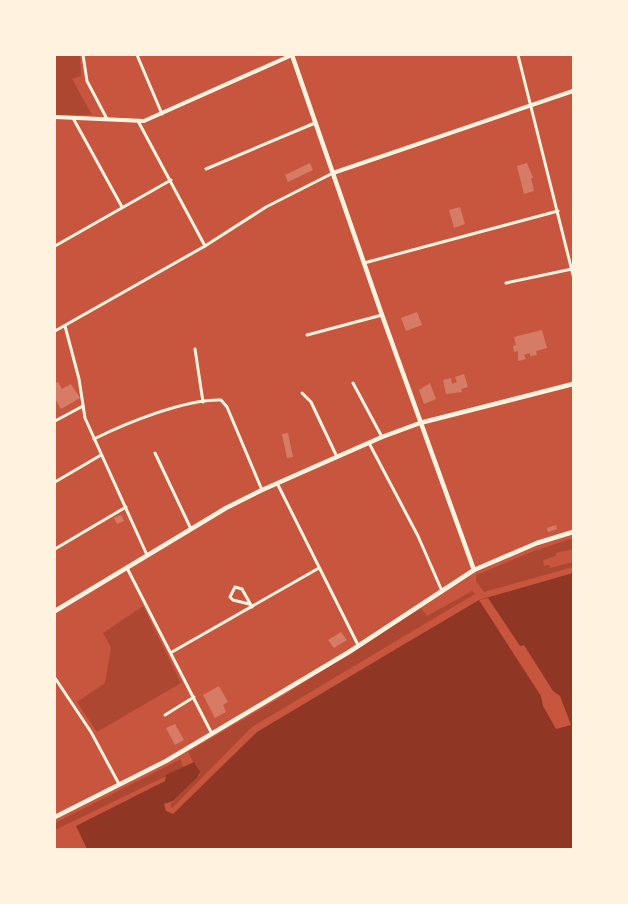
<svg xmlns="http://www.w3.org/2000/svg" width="628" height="904" viewBox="0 0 628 904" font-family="Spectral,serif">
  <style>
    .green { fill: #ae4732 }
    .water { fill: #8f3625 }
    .pier { fill: #c8553d }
    .building { fill: #d67c66 }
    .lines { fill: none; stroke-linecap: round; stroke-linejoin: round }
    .minor { stroke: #fff3e0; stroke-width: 3 }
    .tertiary { stroke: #fff3e0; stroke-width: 4 }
    .secondary { stroke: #fff3e0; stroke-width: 4.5 }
  </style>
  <rect width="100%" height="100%" fill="#c8553d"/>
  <g class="green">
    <polygon points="55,55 80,55 81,76 72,79 92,115 55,115"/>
    <polygon points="570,539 573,540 573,549 556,553 556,556 543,560 544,566 549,565 550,568 573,562 573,567 484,592 476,581 476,575 534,551"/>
    <polygon points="472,591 475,594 252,727 172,808 170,805 200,775 188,752 278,699 421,608 427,616"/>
    <polygon points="143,606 181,683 97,732 77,702 105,683 111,647 103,633"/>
    <polygon points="181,759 183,768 55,830 55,823"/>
  </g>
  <polygon class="water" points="573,573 573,849 87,849 76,826 165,781 166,775 194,762 200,772 197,778 173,801 164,804 166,811 173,814 257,732 391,652 479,600"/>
  <polygon class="pier" points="488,598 520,646 524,645 553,691 560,696 571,725 556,729 543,706 541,696 479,600"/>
  <g class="building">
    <polygon points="310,163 313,170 288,182 285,175"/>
    <polygon points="527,163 533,178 531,178 534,191 524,194 517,166"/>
    <polygon points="460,207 465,224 454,228 449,210"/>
    <polygon points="417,312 422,325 406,331 401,318"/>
    <polygon points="542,330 547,348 536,351 537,355 530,356 530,353 524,355 526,359 518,361 518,351 514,352 513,346 516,345 514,337"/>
    <polygon points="464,374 468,387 461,389 462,392 446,394 443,380 451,378 452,384 457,382 455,377"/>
    <polygon points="58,382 62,389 71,384 80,398 61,409 55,399 55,383"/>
    <polygon points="430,383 436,399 424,404 419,390"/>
    <polygon points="288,433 293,457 287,458 282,434"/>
    <polygon points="121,515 124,521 117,524 114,518"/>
    <polygon points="556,525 557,529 548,532 547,528"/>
    <polygon points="341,632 347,640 334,648 328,640"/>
    <polygon points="219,686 228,702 223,705 226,712 215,718 203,695"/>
    <polygon points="175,724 184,740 175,745 166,728"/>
  </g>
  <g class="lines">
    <g class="minor">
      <polyline points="83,55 87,81 107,119"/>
      <polyline points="137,55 162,114"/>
      <polyline points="518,55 573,275"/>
      <polyline points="73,118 122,207"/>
      <polyline points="138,121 205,246"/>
      <polyline points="206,169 315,123"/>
      <polyline points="55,246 171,180"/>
      <polyline points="364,263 558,211"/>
      <polyline points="506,283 572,269"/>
      <polyline points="65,326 79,379 85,418 147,555"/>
      <polyline points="55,331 205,246 266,207 333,173"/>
      <polyline points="307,335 382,315"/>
      <polyline points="195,349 203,402"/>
      <polyline points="353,383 382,437"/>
      <polyline points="302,393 311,402 337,457"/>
      <polyline points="55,421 83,406"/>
      <path d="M94,439c32,-16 91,-40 127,-39l6,7 35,83"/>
      <polyline points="369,443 418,536 442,591"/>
      <polyline points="155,453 191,529"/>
      <polyline points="55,482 101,455"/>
      <polyline points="277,483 358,645"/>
      <polyline points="55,549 126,507"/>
      <polyline points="127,568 212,734"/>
      <polyline points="249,604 233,600 230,597 235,587 242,589 252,607"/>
      <polyline points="172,652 319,568"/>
      <polyline points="55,678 91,732 119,784"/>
      <polyline points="165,715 194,697"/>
    </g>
    <g class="tertiary">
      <polyline points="55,117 144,121 292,55"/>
      <polyline points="333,173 573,91"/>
    </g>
    <g class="secondary">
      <polyline points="292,55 382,315 474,570"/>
      <polyline points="55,611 226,508 262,490 382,437 420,423 573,384"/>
      <polyline points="55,817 166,761 349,652 474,570 537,543 573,532"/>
    </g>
  </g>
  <rect width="628" height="904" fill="none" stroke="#fff3e0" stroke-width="112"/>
</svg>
